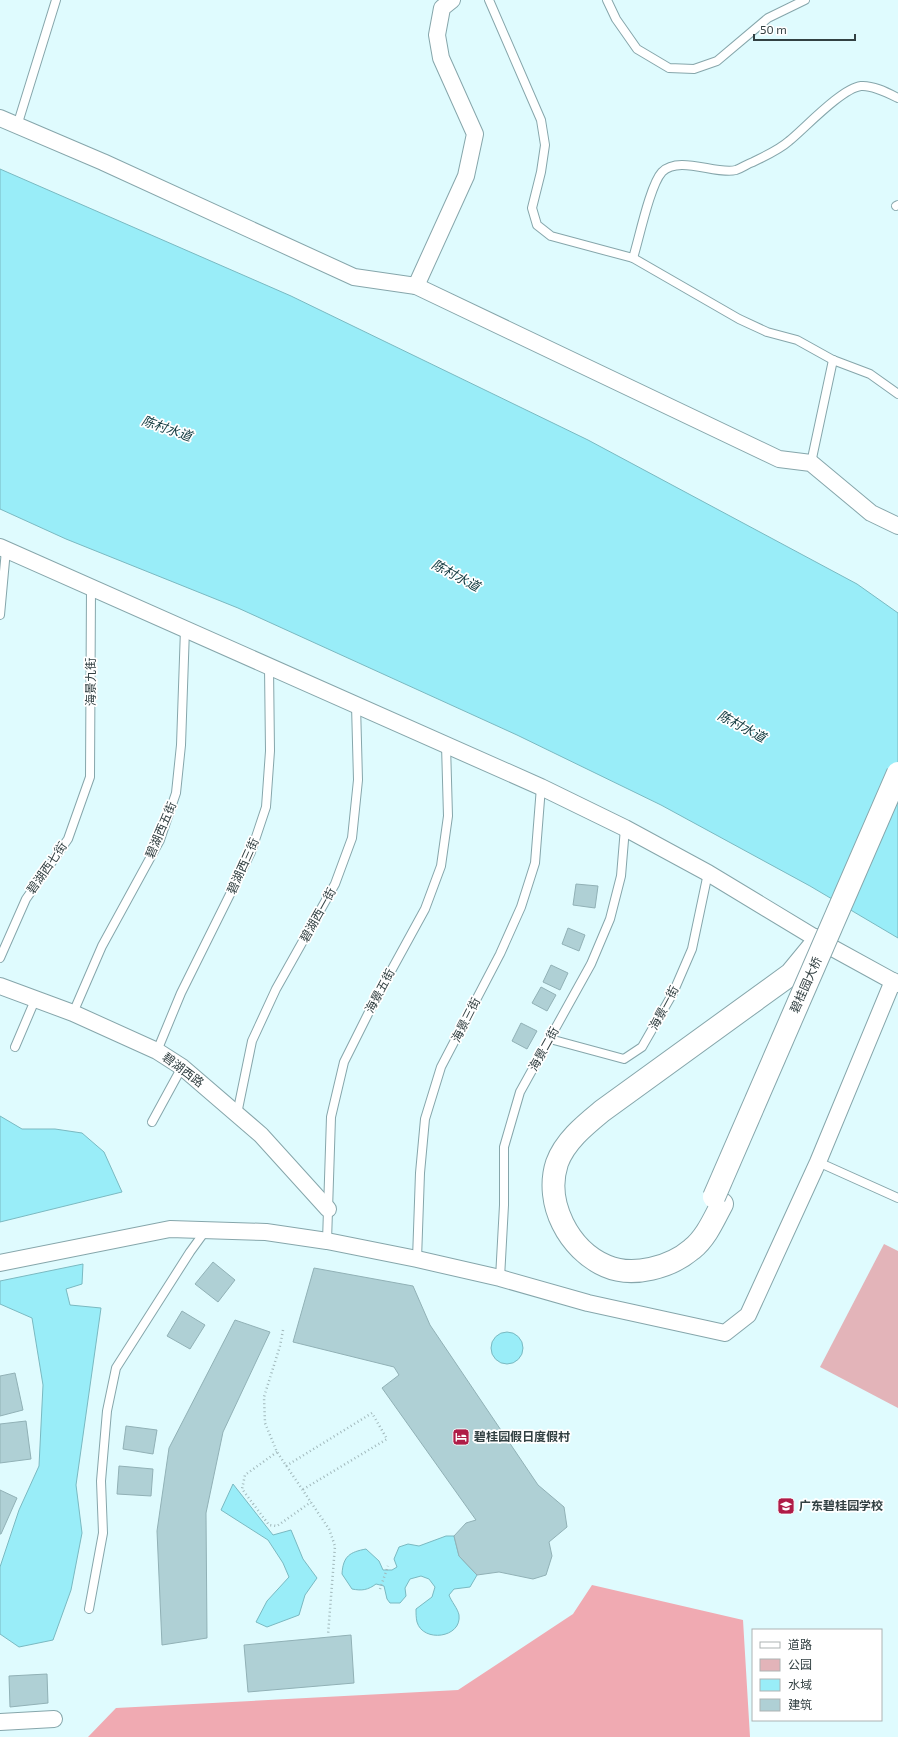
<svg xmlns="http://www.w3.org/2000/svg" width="898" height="1737" viewBox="0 0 898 1737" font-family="'Exo 2','Noto Sans SC',sans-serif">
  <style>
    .green { fill: #e3b4b9 }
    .forest { fill: #f0aab2 }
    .water { fill: #99edf8; stroke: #7ab9c1 }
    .building { fill: #afd0d5; stroke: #91b1b6 }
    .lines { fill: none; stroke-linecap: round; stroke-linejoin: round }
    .service-casing { stroke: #86a6ab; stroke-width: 10 }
    .minor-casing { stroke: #86a6ab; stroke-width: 18 }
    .secondary-casing { stroke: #86a6ab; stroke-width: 24 }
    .path { stroke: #a1b8bb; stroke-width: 2.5; stroke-dasharray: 1 3; stroke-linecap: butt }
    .service { stroke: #fff; stroke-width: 8 }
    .minor { stroke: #fff; stroke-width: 16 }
    .secondary { stroke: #fff; stroke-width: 22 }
    .secondary-bridge-casing { stroke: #86a6ab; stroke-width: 24; stroke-linecap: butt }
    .secondary-bridge { stroke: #fff; stroke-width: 22 }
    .labels { text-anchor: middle; stroke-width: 3.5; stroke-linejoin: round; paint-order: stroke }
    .street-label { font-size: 12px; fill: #324042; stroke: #fff }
    .poi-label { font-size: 12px; font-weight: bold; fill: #324042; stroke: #fff; text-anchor: start }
    .water-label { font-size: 13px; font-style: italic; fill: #0e373c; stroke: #fff }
  </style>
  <rect width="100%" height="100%" fill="#dffbfe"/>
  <polygon class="green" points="884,1244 898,1251 898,1408 820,1367"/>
  <polygon class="forest" points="592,1585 743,1620 750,1737 88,1737 116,1708 458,1690 573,1614"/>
  <g class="water">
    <polygon points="0,169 291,296 588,440 857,584 898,613 898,938 810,886 661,805 517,735 238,608 66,539 0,509"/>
    <polygon points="0,1116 22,1129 55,1129 82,1133 104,1152 122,1192 0,1222"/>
    <polygon points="83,1264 82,1284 66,1289 70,1305 101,1308 76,1485 82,1533 71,1590 53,1640 19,1647 0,1634 0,1567 19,1510 39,1466 43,1385 32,1318 0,1304 0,1281"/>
    <circle cx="507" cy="1348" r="16"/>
    <polygon points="233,1484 273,1535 291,1530 303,1559 317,1578 305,1595 299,1615 267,1627 256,1622 267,1601 289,1577 283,1563 268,1540 221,1510"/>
    <path d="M446,1536h8l5,20 18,19 -7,12 -16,2 -5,6c2,6 9,14 10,20 3,23 -36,28 -42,7 -1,-4 -1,-9 -1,-13l16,-12 3,-10 -6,-8 -8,-3 -11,3 -5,9 1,8 -6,7h-10l-3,-4 -3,-13 -8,-2c-8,6 -14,7 -24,5l-10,-15c1,-18 8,-22 24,-25l13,12 4,9h9l5,-3 -3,-8 5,-12 9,-3 11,2z"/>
  </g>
  <g class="building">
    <polygon points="576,884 598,886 595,908 573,905"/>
    <polygon points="568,928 585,935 579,951 562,944"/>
    <polygon points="551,965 568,973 560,990 543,982"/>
    <polygon points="541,987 556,995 547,1011 532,1003"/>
    <polygon points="521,1023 537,1031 527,1049 512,1041"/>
    <polygon points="213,1262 235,1280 218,1302 195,1284"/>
    <polygon points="314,1268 413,1286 430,1325 538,1485 564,1507 567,1527 549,1542 552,1556 546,1575 533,1579 499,1572 477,1575 459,1556 454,1536 466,1523 476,1520 382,1388 399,1375 394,1367 293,1342"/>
    <polygon points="182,1311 205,1325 190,1349 167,1336"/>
    <polygon points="235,1320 270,1332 223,1432 206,1513 207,1638 162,1645 157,1531 169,1448"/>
    <polygon points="15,1373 23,1410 0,1416 0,1376"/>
    <polygon points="26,1421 31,1459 0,1463 0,1424"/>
    <polygon points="126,1426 157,1430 153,1454 123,1449"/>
    <polygon points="119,1466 153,1469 151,1496 117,1494"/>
    <polygon points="0,1490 17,1498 1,1534 0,1534"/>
    <polygon points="351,1635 354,1683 248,1692 244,1645"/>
    <polygon points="47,1674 48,1703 10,1707 9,1676"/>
  </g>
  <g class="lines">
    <g class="service-casing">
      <g id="service">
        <polyline points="489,0 541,120 545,145 541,172 532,208 537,225 551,236 633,258 739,319 767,332 797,340 833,360 870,374 898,394"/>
        <polyline points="607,0 616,19 637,49 669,68 694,69 717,61 768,18 805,0"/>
        <polyline points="17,126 56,0"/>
        <polyline points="896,206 898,205"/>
        <path d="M633,258c6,-19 17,-73 29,-86 17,-17 54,3 74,-2 6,-2 11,-6 17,-8 12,-6 26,-12 36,-21 15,-12 53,-53 72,-55 12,-1 27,7 37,12"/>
        <polyline points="811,463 833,360"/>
        <polyline points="0,615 6,550"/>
        <polyline points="0,958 26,899 68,839 90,777 91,588"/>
        <polyline points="73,1013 102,946 160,840 176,793 181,745 185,629"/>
        <polyline points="550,1039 624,1059 642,1047 673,993 692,949 708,873"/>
        <polyline points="15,1047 35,1000"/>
        <polyline points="157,1051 181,993 251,852 266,807 270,751 269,667"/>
        <polyline points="237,1114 252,1041 276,989 335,884 352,838 358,780 356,705"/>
        <polyline points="152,1122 182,1067"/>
        <polyline points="818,1162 898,1198"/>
        <polyline points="327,1241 331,1117 344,1062 374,1002 425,909 441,866 448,816 446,745"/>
        <polyline points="417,1259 420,1173 425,1119 441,1067 500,954 521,907 535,863 541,787"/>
        <polyline points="500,1278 504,1205 504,1147 520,1092 591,964 610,919 621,876 625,828"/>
        <polyline points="89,1609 103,1533 101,1481 107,1411 116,1368 190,1252 206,1230"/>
      </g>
    </g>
    <g class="minor-casing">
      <g id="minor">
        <polyline points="0,118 103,162 354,277 416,286 779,459 811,463 871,513 898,526"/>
        <polyline points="416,286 466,176 475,134 441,58 437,35 442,8 452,0"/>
        <polyline points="0,547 541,787 625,828 708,873 827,945 898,984"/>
        <polyline points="0,986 73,1013 157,1051 182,1067 261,1135 328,1209"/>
        <polyline points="0,1263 170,1229 266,1232 327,1241 417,1259 500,1278 588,1303 725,1333 748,1315 818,1162 893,981"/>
        <polyline points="0,1722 54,1719"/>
      </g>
    </g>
    <g class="secondary-casing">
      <path id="secondary" d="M722,1204c-8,15 -16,34 -30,45 -21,18 -59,29 -86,17 -37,-16 -62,-63 -49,-103 8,-22 28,-38 45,-52l189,-137 28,-34"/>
    </g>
    <g class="path">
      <polyline points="283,1330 280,1346 264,1397 265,1423 277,1452 329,1529 335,1546 328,1635"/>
      <polyline points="277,1452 245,1475 242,1489 269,1525 277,1526 311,1502"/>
      <polyline points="286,1466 372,1413 387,1439 302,1490"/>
      <polyline points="380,1589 388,1566"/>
    </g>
    <use href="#service" class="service"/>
    <use href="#minor" class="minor"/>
    <use href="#secondary" class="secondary"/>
    <g class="secondary-bridge-casing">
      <polyline id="secondary-bridge" points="714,1197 898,773"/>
    </g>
    <use href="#secondary-bridge" class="secondary-bridge"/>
  </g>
  <defs>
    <g id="hotel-square" transform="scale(0.9)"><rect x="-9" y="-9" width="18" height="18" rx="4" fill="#af1c47" stroke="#fff"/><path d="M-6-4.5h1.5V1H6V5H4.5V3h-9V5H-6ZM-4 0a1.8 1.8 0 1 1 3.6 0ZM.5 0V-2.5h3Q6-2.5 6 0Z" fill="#fff"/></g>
    <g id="school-square" transform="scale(0.9)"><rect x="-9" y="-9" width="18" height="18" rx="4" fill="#af1c47" stroke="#fff"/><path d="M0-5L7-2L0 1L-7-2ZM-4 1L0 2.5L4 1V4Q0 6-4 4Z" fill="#fff"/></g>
  </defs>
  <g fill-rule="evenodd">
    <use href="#hotel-square" x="461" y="1437"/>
    <use href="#school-square" x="786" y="1506"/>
  </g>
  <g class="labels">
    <g class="street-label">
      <text transform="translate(91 682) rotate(-90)" y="4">海景九街</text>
      <text transform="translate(161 830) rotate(-67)" y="4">碧湖西五街</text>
      <text transform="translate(243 866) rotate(-66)" y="4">碧湖西三街</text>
      <text transform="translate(47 868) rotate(-55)" y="4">碧湖西七街</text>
      <text transform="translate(318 915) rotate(-61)" y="4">碧湖西一街</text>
      <text transform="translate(806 985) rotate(-66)" y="4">碧桂园大桥</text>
      <text transform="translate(380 991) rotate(-62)" y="4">海景五街</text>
      <text transform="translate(664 1008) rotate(-62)" y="4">海景一街</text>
      <text transform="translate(466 1020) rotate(-63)" y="4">海景三街</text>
      <text transform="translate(544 1049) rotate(-61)" y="4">海景二街</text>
      <text transform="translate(183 1070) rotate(37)" y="4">碧湖西路</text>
    </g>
    <g class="poi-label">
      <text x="474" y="1441">碧桂园假日度假村</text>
      <text x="799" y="1510">广东碧桂园学校</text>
    </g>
    <g class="water-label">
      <text transform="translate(167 428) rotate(19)" y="5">陈村水道</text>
      <text transform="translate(456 575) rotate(28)" y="5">陈村水道</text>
      <text transform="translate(742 726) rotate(28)" y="5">陈村水道</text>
    </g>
  </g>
  <rect x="752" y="1629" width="130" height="92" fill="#ffffff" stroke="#adb3b3"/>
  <rect x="760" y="1642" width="20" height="6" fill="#ffffff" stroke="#adb3b3"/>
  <text x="788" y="1649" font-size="12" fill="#324042">道路</text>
  <rect x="760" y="1659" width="20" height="12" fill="#e3b4b9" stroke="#adb3b3"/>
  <text x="788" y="1669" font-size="12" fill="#324042">公园</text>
  <rect x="760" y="1679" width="20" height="12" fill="#99edf8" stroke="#adb3b3"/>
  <text x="788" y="1689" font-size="12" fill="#324042">水域</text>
  <rect x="760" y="1699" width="20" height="12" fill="#afd0d5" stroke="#adb3b3"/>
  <text x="788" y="1709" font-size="12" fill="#324042">建筑</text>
  <path d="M754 34v6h101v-6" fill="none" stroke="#324042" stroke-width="2"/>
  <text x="760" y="34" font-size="12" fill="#324042" stroke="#ffffff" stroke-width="3" paint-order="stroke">50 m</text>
</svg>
